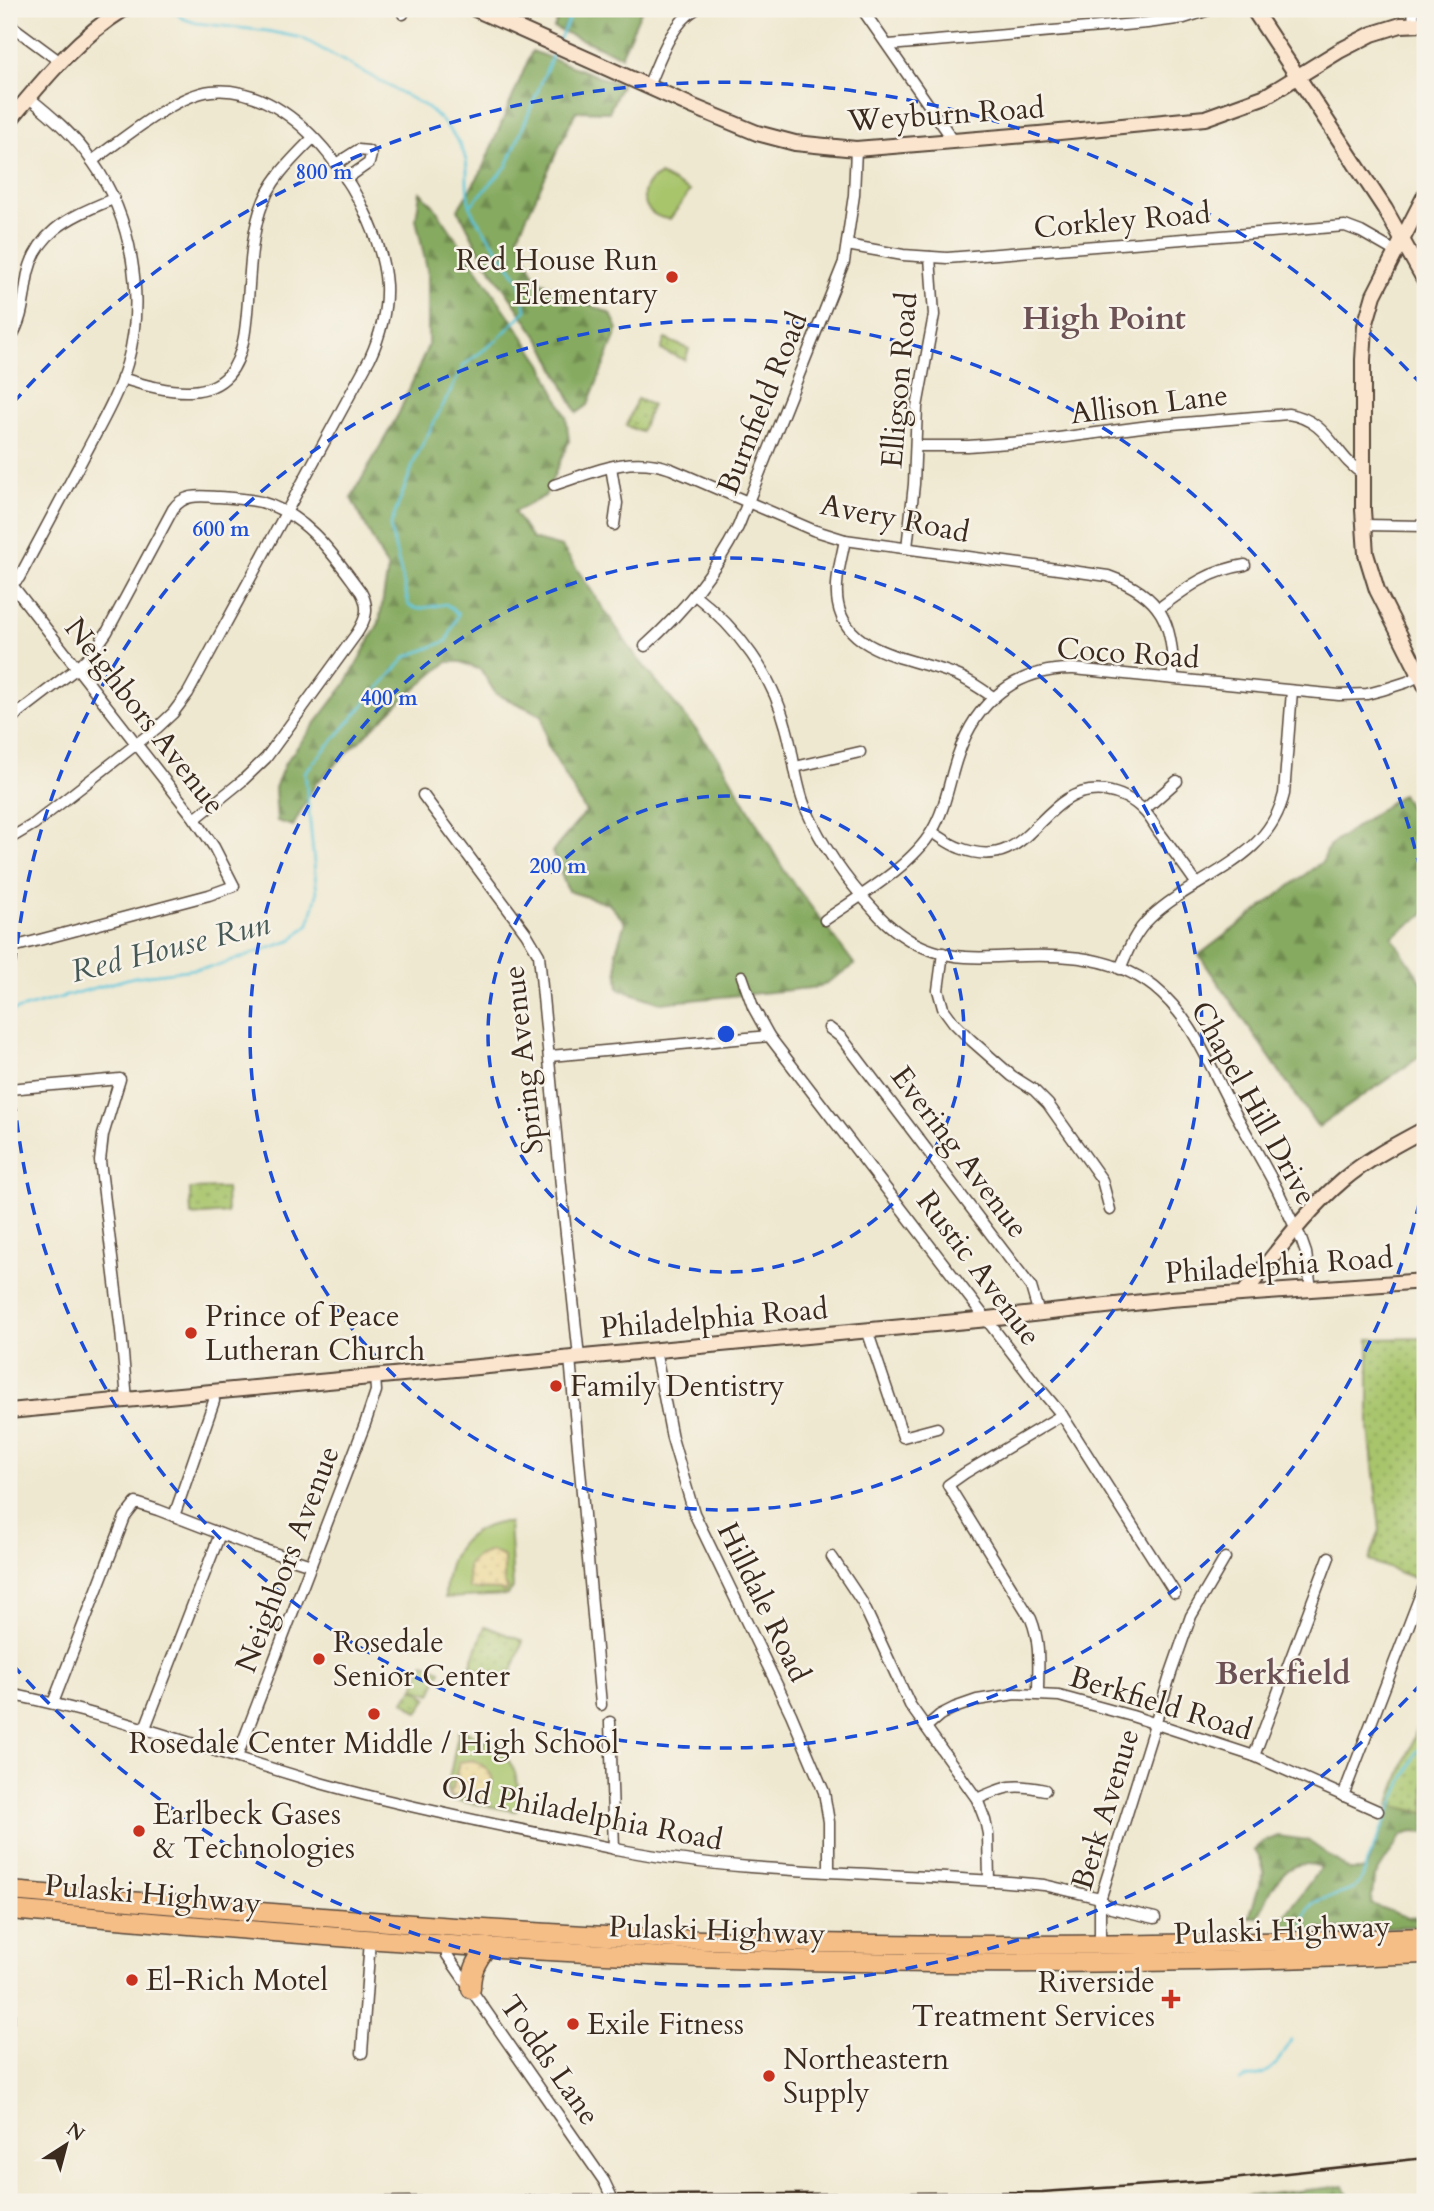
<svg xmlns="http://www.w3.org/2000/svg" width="1434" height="2211" viewBox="0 0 1434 2211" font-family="Cardo,serif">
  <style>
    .green { fill: #a8c56c; stroke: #727845; stroke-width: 2 }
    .forest { fill: url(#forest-firs); stroke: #606a3f; stroke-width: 2 }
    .sand { fill: url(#sand-dots); stroke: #94825e; stroke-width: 2 }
    .park { fill: url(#park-dots); stroke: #727845; stroke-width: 2 }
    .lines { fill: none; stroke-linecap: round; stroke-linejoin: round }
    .stream { stroke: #5ec6db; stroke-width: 2.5 }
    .street-casing { stroke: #564639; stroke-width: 13 }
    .secondary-casing { stroke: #564639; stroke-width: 18 }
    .highway-casing { stroke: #564639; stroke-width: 21 }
    .street { stroke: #fff; stroke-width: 10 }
    .secondary { stroke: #fbe5cf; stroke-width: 14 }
    .highway { stroke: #f6be87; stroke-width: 18 }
    .rail { stroke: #3b2a1e; stroke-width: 2.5 }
    .ring { fill: none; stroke: #1d4ed8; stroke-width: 3.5; stroke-dasharray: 12 9 }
    .poi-dot { fill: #c8321e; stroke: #f7f3e8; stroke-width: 2.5 }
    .labels { text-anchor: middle; stroke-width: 5; stroke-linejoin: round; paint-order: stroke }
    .street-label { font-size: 30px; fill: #3b2a1e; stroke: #f7f3e8 }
    .poi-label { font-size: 30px; fill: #3b2a1e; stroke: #f7f3e8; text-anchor: start }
    .neighbourhood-label { font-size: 32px; font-weight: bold; fill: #6c5254; stroke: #f7f3e8 }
    .water-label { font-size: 32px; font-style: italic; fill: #465957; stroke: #f7f3e8 }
    .centre { fill: #1d4ed8; stroke: #f7f3e8; stroke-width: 3.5 }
    .ring-label { font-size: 21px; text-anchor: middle; font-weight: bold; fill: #1d4ed8; stroke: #f7f3e8; stroke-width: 5; stroke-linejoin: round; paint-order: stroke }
  </style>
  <defs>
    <pattern id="forest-firs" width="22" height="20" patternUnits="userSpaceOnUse" patternTransform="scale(1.75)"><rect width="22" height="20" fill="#86aa60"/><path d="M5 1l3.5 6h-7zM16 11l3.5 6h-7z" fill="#6f8b4f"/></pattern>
    <pattern id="sand-dots" width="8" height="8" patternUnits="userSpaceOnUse" patternTransform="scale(1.75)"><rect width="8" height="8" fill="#eeda9e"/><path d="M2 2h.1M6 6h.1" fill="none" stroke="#cdbb88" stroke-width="1.8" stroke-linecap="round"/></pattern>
    <pattern id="park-dots" width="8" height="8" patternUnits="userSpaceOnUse" patternTransform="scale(1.75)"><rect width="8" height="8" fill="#a8c56c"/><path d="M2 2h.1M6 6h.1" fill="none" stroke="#8aa058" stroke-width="1.8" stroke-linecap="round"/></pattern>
  </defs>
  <rect width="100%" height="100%" fill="#f7f3e8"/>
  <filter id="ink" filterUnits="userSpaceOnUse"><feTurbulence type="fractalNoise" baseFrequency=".0143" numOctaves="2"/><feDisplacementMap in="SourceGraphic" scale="14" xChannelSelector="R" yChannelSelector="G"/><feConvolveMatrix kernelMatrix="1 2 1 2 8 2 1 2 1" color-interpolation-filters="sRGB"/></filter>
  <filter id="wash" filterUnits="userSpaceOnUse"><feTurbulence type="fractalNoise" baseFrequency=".00686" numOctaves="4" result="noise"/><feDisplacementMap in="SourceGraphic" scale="28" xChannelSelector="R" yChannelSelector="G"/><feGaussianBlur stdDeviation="1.57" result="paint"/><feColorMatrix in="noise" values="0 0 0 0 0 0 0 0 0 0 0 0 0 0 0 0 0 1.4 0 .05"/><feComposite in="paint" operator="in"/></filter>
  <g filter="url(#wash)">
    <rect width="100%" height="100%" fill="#efe8d0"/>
    <g class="green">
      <path d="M660,175l30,16 -20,28c-28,-1 -37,-33 -10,-44z"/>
      <polygon points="1417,1196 1425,1197 1425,1262 1421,1258"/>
      <path d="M499,1523h10l4,65 -6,7 -62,3c1,-39 13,-66 54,-75z"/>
      <polygon points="424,1663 441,1670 431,1694 414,1688"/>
      <path d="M459,1730c41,12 67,35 57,81l-63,-11 -6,-10z"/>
    </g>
    <g class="forest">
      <polygon points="562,9 642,9 621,56 554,28"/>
      <polygon points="532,51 621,85 609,112 576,111 518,235 536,280 611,314 618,329 588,405 577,413 544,346 483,258 458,209 481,172"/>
      <polygon points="420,192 433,205 542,364 566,416 569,441 545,496 514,512 532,539 562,547 634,654 719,758 785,872 855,965 820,987 661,1003 619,989 616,951 625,922 609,904 568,891 552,852 586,812 547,744 542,715 496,694 481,670 461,662 447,662 398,704 316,783 293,826 277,821 275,788 285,763 345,685 379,623 388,569 351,498 399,413 428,346 428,274 416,219"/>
      <polygon points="1402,794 1425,838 1425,913 1392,937 1425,987 1425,1053 1318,1127 1199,955 1323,861 1329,846"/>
      <path d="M1419,1739l6,2v92l-12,-1 -11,3 -28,43 -3,26 35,13 19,-1v10l-131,4 -11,-4v-7l38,-52c-37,-14 -49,22 -63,50h-9l15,-46 -4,-13 -6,-8 9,-8 15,-6 29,4 43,30h15z"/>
      <polygon points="1344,2186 1352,2202 1198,2202"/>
    </g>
    <g class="sand">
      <polygon points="491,1551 504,1557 504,1584 508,1588 504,1592 500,1590 469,1589 468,1565 477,1556"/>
      <path d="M473,1760c22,11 24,21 12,41l-26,-6 -6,2 -5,-3 5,-6 6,-26z"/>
    </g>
    <g class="park">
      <polygon points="665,339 689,349 685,360 661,350"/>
      <polygon points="637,399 652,405 641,432 626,426"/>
      <polygon points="226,1188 227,1213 191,1216 190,1189"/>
      <polygon points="1425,1338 1425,1582 1369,1561 1380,1530 1369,1428 1369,1339"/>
      <polygon points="485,1626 523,1641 508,1682 470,1667"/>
      <polygon points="414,1688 428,1698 418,1712 404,1701"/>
      <polygon points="1425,1708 1425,1813 1389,1805"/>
    </g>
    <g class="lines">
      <g class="stream">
        <path d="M170,9l14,10 12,4 71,8 35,7 123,68c18,14 43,40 42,65 0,12 -1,22 3,34"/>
        <polyline points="559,40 574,9"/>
        <polyline points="9,1012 134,977 217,966 290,941 309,924 317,894 305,772 406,657 447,641 458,614 446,604 418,609 409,606 390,527 416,457 464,365 497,340 526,310 520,281 474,216 470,206 507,166 555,49"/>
        <path d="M1306,1932c-1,-5 -2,-12 0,-17 9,-29 56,-8 60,-51l50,-112 4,-3 5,1"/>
        <path d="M1240,2081c8,-5 14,-4 22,-7 15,-5 22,-22 29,-34"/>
        <polyline points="1224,2199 1224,2202"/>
      </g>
    </g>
  </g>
  <g filter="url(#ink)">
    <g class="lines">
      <g class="street-casing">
        <g id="street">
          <polyline points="862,9 953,140"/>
          <polyline points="1413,9 1414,24"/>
          <polyline points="403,14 405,9"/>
          <polyline points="9,24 59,61"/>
          <polyline points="889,45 1147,23 1184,18 1212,9"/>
          <path d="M648,86c12,-27 22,-61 48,-77"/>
          <polyline points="336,164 358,150 368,151 371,155 369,163 346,179"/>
          <polyline points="847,245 903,255 947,258 1345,226 1361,232 1396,252"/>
          <path d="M9,341c12,-18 14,-35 17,-56 6,-53 44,-68 87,-86"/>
          <path d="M122,378c163,55 109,-76 138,-167 9,-30 31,-51 53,-73"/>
          <path d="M916,446h52l68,-5 113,-15 139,-12c41,6 46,42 75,60"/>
          <polyline points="611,467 617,503 614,525"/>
          <path d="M554,485c40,-13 75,-31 117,-16l142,61 32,10 263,36c54,19 66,48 65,102"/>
          <polyline points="1364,525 1425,526"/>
          <path d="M845,540c-4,21 -11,42 -7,64 9,50 74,54 113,69 15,5 29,15 42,24"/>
          <polyline points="907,548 914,484 917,407 934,315 930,257"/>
          <polyline points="9,581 195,819 214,847 234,886 209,895 9,948"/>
          <path d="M9,586l10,-8c21,-40 42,-79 63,-118 16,-31 35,-62 45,-96 19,-66 5,-147 -35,-203 -17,-25 -40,-45 -64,-64"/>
          <path d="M695,595c43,34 77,79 91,132 8,27 9,57 20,82 16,37 41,72 68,101 15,18 37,34 60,41 21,7 42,7 63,6 53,-3 112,-5 157,30 35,28 52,70 72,109 16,31 35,62 51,93 8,16 14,32 23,47l6,17 5,36"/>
          <path d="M1158,609c30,-22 50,-38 87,-44"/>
          <path d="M645,646c38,-34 69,-72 93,-119l106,-265 10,-67 2,-46"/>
          <path d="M9,720l68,-52 16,-16 14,-20 66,-123c11,-16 28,-13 45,-12 14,1 29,2 43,5 47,13 73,54 100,90 9,16 5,27 -4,41l-91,125 -24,23 -47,38"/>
          <polyline points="795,767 860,752"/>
          <polyline points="423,795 526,933 539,955 562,1196 579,1357"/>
          <polyline points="1144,810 1177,781"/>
          <path d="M932,832c9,5 18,13 28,16 73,29 79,-65 145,-57 14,2 29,9 38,19 7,6 11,15 16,22 13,17 26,35 38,52"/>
          <path d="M9,839l25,-15 123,-96 16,-15 15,-20 182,-335c11,-24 17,-47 16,-73 -5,-77 -87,-203 -175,-194 -36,4 -88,48 -119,70"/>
          <path d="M825,920c33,-23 87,-54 107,-89 14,-23 17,-51 26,-76 18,-54 59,-87 116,-86l265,26 28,-1 15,-4 25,-8 18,-9"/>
          <polyline points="943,953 938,990 943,1008 954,1023 971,1040 1012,1076 1034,1090 1048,1104 1102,1180 1110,1210"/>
          <path d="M1120,969c8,-19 15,-37 30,-51 46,-44 117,-55 134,-124l8,-103"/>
          <polyline points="742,976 753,1007 769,1036 1036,1384 1062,1415 1175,1593"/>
          <polyline points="829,1028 842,1038 1031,1287 1039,1314"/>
          <polyline points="550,1056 769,1036"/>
          <polyline points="9,1089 120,1079 103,1135 100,1161 121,1331 127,1400"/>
          <polyline points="867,1330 903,1437 937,1428"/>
          <polyline points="655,1350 672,1438 694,1513 791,1714 824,1792 829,1822 829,1872"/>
          <polyline points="570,1358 601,1705"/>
          <polyline points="174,1516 214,1401 213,1392"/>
          <polyline points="832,1557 862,1602 910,1705 977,1799 985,1820 988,1834 989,1881"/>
          <path d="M9,1694c106,21 207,59 311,89 97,27 197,46 296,66 141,28 286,22 428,36l43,10 9,2 15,11 44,10"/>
          <path d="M1038,1694c0,-26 3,-51 -7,-75l-83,-134 17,-12 97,-58"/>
          <polyline points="53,1703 125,1517 136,1503 158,1510 252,1546 311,1565"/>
          <polyline points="610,1722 614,1849"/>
          <polyline points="926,1727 940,1715 954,1708 977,1700 1015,1694 1059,1696 1132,1716 1254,1756 1378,1811"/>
          <polyline points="145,1728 220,1534"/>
          <polyline points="1254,1756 1329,1557"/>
          <polyline points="237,1757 365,1424 376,1391 375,1376"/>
          <polyline points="1343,1796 1425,1583"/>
          <path d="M977,1799c29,-13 36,-16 68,-9"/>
          <polyline points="9,1925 9,1905"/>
          <polyline points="447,1946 447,1955 604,2181 614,2202"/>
          <polyline points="1100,1947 1100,1900 1171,1673 1191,1616 1225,1558"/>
          <polyline points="9,1987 9,2020"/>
          <polyline points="362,2053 370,1940"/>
        </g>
      </g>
      <g class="secondary-casing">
        <g id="secondary">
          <polyline points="475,9 694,107 757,133 795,143 856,149 1039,134 1205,118 1266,96 1339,51 1372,34 1401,25 1425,24"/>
          <polyline points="1253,9 1385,209 1425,281"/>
          <path d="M9,121c35,-42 68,-83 115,-112"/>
          <polyline points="1425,195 1374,295 1365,326 1363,360 1363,510 1366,554 1377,590 1425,685"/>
          <path d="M1244,1293c31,-38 61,-81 99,-113 25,-21 54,-36 82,-51"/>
          <polyline points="9,1411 988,1319 1170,1299 1425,1281"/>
        </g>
      </g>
      <g class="highway-casing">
        <g id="highway">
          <path d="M9,1891c199,16 397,35 597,45 273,13 546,11 819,1"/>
          <path d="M9,1910c180,15 359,31 540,41 292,17 584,15 876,3"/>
          <path d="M471,1989c0,-18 5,-27 16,-42"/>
        </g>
      </g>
      <use href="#street" class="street"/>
      <use href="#secondary" class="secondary"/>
      <use href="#highway" class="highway"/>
      <polyline class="rail" points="9,2200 1042,2192 1223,2180 1425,2158"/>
    </g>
  </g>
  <g class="ring">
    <circle cx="726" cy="1034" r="238"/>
    <circle cx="726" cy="1034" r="476"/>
    <path d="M1424 1182A714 714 0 1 1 1424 886"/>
    <path d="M1422 1683A952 952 0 0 1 13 1665M13 403A952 952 0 0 1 1422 385"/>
  </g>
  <g class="poi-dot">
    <circle cx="672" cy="277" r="7"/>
    <circle cx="191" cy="1333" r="7"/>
    <circle cx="556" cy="1386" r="7"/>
    <circle cx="319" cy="1659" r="7"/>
    <circle cx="374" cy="1714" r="7"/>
    <circle cx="139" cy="1831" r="7"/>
    <circle cx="132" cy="1980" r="7"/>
    <path d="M1167.5 1988.5h7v7h7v7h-7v7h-7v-7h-7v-7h7z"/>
    <circle cx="573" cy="2024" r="7"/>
    <circle cx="769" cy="2076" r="7"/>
  </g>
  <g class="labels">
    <g class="street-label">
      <text transform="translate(946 114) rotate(-4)" y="10">Weyburn Road</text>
      <text transform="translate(1122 220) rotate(-5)" y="10">Corkley Road</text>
      <text transform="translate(899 380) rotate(-85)" y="10">Elligson Road</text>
      <text transform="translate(762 403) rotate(-68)" y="10">Burnfield Road</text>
      <text transform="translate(1149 404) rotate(-7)" y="10">Allison Lane</text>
      <text transform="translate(895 518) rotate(11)" y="10">Avery Road</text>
      <text transform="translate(1128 653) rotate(4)" y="10">Coco Road</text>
      <text transform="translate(145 716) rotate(52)" y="10">Neighbors Avenue</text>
      <text transform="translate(523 1060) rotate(-96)" y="10">Spring Avenue</text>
      <text transform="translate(1254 1103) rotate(61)" y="10">Chapel Hill Drive</text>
      <text transform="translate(960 1152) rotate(53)" y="10">Evering Avenue</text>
      <text transform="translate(1279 1265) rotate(-4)" y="10">Philadelphia Road</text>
      <text transform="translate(979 1268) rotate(53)" y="10">Rustic Avenue</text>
      <text transform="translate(714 1318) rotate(-5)" y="10">Philadelphia Road</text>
      <text transform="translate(287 1559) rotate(-69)" y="10">Neighbors Avenue</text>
      <text transform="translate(764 1602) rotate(64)" y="10">Hilldale Road</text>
      <text transform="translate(1161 1703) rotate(17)" y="10">Berkfield Road</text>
      <text transform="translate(1105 1809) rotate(-73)" y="10">Berk Avenue</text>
      <text transform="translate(582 1813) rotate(11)" y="10">Old Philadelphia Road</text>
      <text transform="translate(153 1894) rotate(5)" y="10">Pulaski Highway</text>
      <text transform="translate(717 1930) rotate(2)" y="10">Pulaski Highway</text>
      <text transform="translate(1282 1930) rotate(-2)" y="10">Pulaski Highway</text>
      <text transform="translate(550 2060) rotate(55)" y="10">Todds Lane</text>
    </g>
    <g class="poi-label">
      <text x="658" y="270" text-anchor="end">Red House Run<tspan x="658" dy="34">Elementary</tspan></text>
      <text x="205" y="1326">Prince of Peace<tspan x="205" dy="34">Lutheran Church</tspan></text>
      <text x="570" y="1396">Family Dentistry</text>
      <text x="333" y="1652">Rosedale<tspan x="333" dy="34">Senior Center</tspan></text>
      <text x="374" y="1753" text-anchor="middle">Rosedale Center Middle / High School</text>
      <text x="153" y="1824">Earlbeck Gases<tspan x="153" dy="34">&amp; Technologies</tspan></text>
      <text x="146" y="1990">El-Rich Motel</text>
      <text x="1155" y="1992" text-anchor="end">Riverside<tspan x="1155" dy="34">Treatment Services</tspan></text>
      <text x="587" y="2034">Exile Fitness</text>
      <text x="783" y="2069">Northeastern<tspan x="783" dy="34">Supply</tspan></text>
    </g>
    <g class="neighbourhood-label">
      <text x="1104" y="329">High Point</text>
      <text x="1283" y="1684">Berkfield</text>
    </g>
    <g class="water-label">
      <text transform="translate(170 947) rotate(-14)" y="11">Red House Run</text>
    </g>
  </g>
  <circle cx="726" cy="1034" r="10" class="centre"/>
  <g class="ring-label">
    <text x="324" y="179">800 m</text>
    <text x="221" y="536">600 m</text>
    <text x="389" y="705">400 m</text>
    <text x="558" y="873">200 m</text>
  </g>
  <rect width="1434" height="2211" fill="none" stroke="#f7f3e8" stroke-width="35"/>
  <g transform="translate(66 2145) rotate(36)" stroke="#f7f3e8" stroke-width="5" paint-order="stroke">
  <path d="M0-5L12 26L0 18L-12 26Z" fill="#3b2a1e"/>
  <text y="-10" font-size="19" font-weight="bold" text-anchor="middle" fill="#3b2a1e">N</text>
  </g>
</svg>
